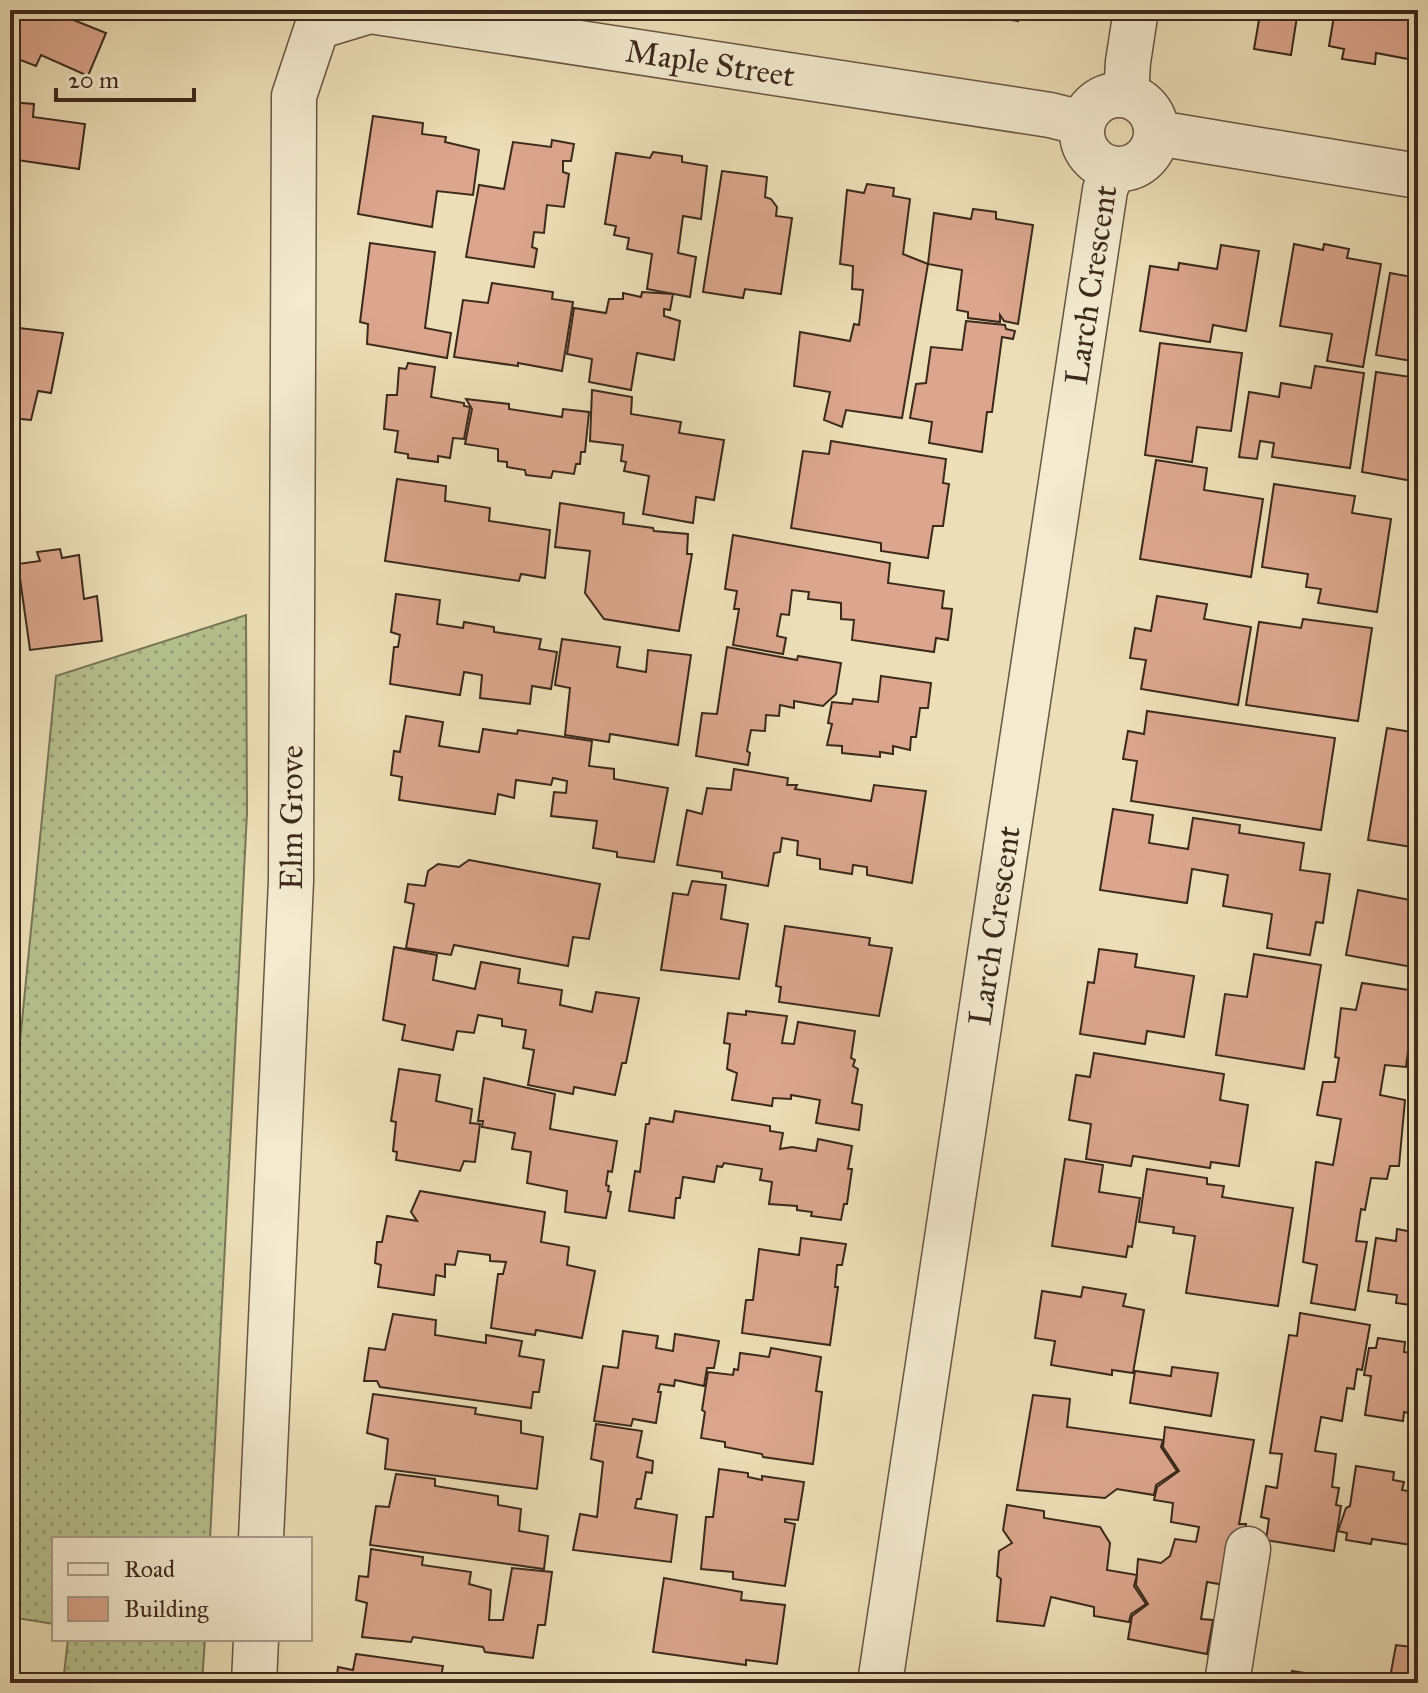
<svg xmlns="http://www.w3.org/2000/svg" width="1428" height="1693" viewBox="0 0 1428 1693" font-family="'IM FELL Great Primer',serif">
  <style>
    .grass { fill: url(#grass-dots); stroke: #787656; stroke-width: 2 }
    .building { fill: #dba68d; stroke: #3b291c; stroke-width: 2 }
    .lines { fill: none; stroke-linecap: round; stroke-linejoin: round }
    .minor-casing { stroke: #675643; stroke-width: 47 }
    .minor { stroke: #f3ead0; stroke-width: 44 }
    .labels { text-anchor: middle; stroke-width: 6; stroke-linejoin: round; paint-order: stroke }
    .street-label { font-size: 32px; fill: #3b291c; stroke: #f3ead0 }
  </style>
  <defs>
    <pattern id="grass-dots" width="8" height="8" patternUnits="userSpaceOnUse" patternTransform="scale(2)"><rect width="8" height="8" fill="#b6c28f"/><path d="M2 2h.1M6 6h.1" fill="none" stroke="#959e74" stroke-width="1.8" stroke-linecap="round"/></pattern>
  </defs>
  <rect width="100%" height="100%" fill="#ecdfb7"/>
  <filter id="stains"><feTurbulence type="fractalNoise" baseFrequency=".0025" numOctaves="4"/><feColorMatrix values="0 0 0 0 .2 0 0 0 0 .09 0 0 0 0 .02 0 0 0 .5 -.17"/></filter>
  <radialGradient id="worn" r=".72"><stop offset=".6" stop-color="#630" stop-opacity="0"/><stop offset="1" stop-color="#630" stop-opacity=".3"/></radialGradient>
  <g class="grass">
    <polygon points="246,615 247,813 210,1539 54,1539 54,1624 10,1617 10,1143 56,676"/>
    <polygon points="68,1639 205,1639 202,1683 63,1683"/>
  </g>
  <g class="building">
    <polygon points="10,10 70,10 66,17 106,33 88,76 41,55 36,66 10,56"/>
    <polygon points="989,10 1056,10 1055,18 1019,13 1018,21 989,17"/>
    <polygon points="1203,10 1298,10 1291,55 1254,49 1259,20"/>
    <polygon points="1335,10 1416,10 1408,59 1376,53 1375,64 1342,59 1344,49 1329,46"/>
    <polygon points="10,102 34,104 33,117 85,124 79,169 10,159"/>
    <polygon points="373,116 423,123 422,134 446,137 445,142 479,150 473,195 437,191 432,227 358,214"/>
    <polygon points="552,140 574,144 571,161 563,161 563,172 569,174 564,207 547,205 544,233 534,232 532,247 537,249 534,267 466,257 479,185 504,189 513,142 551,147"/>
    <polygon points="653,152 682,156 682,162 707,166 701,219 683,216 678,253 696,257 690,297 647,289 652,254 627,249 629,238 614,235 616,226 605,224 616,153 650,158"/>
    <polygon points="722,171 767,177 765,197 771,199 777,207 776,216 792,218 781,294 745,289 743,298 703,292"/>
    <polygon points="867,184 894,188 893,196 910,199 903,254 928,264 902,418 846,410 842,427 824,420 830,392 794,386 800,332 850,341 854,324 859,325 863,290 852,289 853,266 840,264 847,190 864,193"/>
    <polygon points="10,188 20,190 10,244"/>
    <polygon points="973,209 996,212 996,219 1033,225 1018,324 1004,321 1000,315 1000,322 968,318 968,312 957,310 962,270 928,264 934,213 971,219"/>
    <polygon points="370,243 435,252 425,328 451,333 447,358 367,344 368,324 360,322"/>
    <polygon points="1294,244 1323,250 1324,244 1349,249 1347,258 1381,264 1363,367 1327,361 1332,334 1280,326"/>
    <polygon points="1221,245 1259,251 1246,331 1213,325 1210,342 1140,331 1150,266 1178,270 1179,263 1217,269"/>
    <polygon points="1390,273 1418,278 1418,362 1376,355"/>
    <polygon points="492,283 553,292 552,299 573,302 562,371 518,363 518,366 454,357 463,300 488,303"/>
    <polygon points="642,292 673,294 670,310 664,309 664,316 680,321 674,360 637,353 631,390 589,382 592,359 567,354 574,308 606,313 609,299 623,299 623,293 641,297"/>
    <polygon points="966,321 1005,325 1006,329 1015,331 1013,339 1002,337 992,412 987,412 982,452 929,443 932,422 910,418 916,384 926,383 931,347 962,350"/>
    <polygon points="10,327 63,333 51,393 38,391 31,420 10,418"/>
    <polygon points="1160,343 1242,353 1231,431 1197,427 1192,462 1145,455"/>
    <polygon points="408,363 435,367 431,397 464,403 464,406 470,407 464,439 453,438 450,458 438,456 438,462 408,458 408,454 395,452 398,431 384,429 387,395 397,395 399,368 406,369"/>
    <polygon points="1315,366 1364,373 1350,468 1272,457 1274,443 1260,441 1257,459 1239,457 1249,392 1279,397 1281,383 1311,388"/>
    <polygon points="1376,372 1418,378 1418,482 1362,472"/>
    <polygon points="592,390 632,397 631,414 681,422 679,433 724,440 714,500 696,497 693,523 643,514 649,476 624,471 626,462 621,461 623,445 590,441"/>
    <polygon points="466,399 509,404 509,409 562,417 563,409 589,412 585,452 581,452 580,464 576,464 574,474 553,471 551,478 526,475 525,470 507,467 507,462 498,461 498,449 465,444 472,409"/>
    <polygon points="831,441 946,459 943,483 949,484 943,526 933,526 928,558 881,551 881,543 791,528 803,451 829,454"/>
    <polygon points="1156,460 1207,468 1204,490 1263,499 1251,577 1140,559"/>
    <polygon points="397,479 446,486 445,501 490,508 489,521 550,530 545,578 521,574 519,581 385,561"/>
    <polygon points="1274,484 1355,496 1352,513 1391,519 1377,612 1318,603 1321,589 1306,587 1308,574 1262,567"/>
    <polygon points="560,503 624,513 623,524 653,528 654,531 688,534 687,554 692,554 679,631 604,619 585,593 590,551 555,547"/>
    <polygon points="733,535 890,563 888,583 944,591 942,608 952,609 948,640 936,638 934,652 852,640 854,620 841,619 841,603 808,599 809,592 792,590 789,615 781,614 777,636 786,638 783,654 733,645 739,609 734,609 737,591 725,589"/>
    <polygon points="60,549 62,558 79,555 84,599 97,596 102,641 30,650 18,564 40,561 37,552"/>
    <polygon points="396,594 440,600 437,624 463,628 464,622 494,627 494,632 541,639 539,649 557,652 551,689 532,686 530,704 480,698 482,675 464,672 460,695 390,684 394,647 398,647 400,635 391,632"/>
    <polygon points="1157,596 1207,604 1204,619 1251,627 1238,705 1141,689 1146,660 1130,658 1135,628 1151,631"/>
    <polygon points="1303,619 1372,628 1358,721 1246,705 1259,622 1301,628"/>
    <polygon points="562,639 620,647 617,667 646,672 648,650 691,655 678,745 610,734 609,742 565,735 570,688 555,685"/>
    <polygon points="727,647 797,660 798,656 841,663 836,694 823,706 794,701 794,708 780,705 779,716 766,715 765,731 751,730 747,751 750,753 748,765 696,756 702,713 717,714"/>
    <polygon points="881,676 931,683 928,708 920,708 916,737 911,737 910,750 893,746 893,754 880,752 880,757 842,753 842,746 827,745 832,724 828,723 832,702 852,704 853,699 878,702"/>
    <polygon points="1147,711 1335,738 1321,830 1131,801 1137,761 1123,759 1128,731 1144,734"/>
    <polygon points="406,716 443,722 439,746 479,752 483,729 517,734 518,730 592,741 589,766 614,769 614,779 668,788 654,862 617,857 617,852 593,848 597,821 551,816 554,792 566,793 567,781 553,778 551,785 516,780 514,798 498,794 495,814 399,800 402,777 391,775 394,751 400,752"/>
    <polygon points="1387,728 1418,733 1418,848 1368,840"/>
    <polygon points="734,769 788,778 787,785 797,785 795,789 871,801 874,785 926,791 912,883 867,875 867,867 853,865 852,874 820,869 820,859 797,855 798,841 782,838 780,852 774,853 768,886 722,878 722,872 677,865 687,810 702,814 707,788 731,790"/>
    <polygon points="1113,809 1153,815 1149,843 1188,849 1193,818 1240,825 1239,833 1304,843 1300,870 1330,874 1323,923 1316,922 1310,955 1267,948 1272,914 1223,906 1228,875 1192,869 1187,903 1100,890"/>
    <polygon points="1417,857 1418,968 1346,955 1358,890 1410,900"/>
    <polygon points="469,860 600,884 589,939 573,937 568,966 454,945 451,955 406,948 414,904 405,902 408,884 425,886 428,871 438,864 459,867"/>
    <polygon points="692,881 726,885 721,919 748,924 739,979 661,970 673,893 688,895"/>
    <polygon points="785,926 870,938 869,945 892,948 879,1016 779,1002 781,987 776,986"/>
    <polygon points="394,947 437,955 433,980 475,989 481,962 520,969 518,983 562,990 560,1005 592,1012 596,992 639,998 626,1063 622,1063 615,1095 574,1087 573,1094 528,1085 534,1050 523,1048 526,1030 502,1026 502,1019 478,1015 474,1033 457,1031 453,1050 402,1040 405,1025 383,1020"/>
    <polygon points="1099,949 1137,954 1135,967 1194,976 1184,1037 1147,1031 1145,1044 1080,1034 1088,982 1094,983"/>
    <polygon points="1254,954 1321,965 1304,1069 1216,1055 1225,994 1247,997"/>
    <polygon points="1417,974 1418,1030 1414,1053 1408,1051 1406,1067 1385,1065 1380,1095 1405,1100 1399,1166 1390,1166 1387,1179 1371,1178 1365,1210 1361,1209 1356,1241 1367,1242 1355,1310 1311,1303 1317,1265 1303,1262 1316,1162 1333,1165 1341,1119 1317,1115 1323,1082 1335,1082 1339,1058 1335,1057 1341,1008 1356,1010 1362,983 1416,991"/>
    <polygon points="746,1011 787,1016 782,1043 794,1044 798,1022 855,1031 851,1058 855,1060 853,1066 858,1069 852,1103 862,1105 859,1130 816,1123 820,1100 791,1095 791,1099 773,1098 772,1106 732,1100 737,1073 727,1069 730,1044 724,1043 728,1013 746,1015"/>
    <polygon points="1094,1053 1224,1074 1220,1100 1248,1105 1239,1166 1211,1162 1210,1168 1133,1156 1131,1166 1086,1159 1091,1124 1069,1120 1076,1075 1090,1077"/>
    <polygon points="399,1069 440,1075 436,1101 472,1109 470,1123 480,1124 475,1162 464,1161 460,1171 396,1160 397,1152 393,1151 396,1122 391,1121"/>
    <polygon points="484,1078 555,1094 550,1129 617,1141 612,1172 608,1171 606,1185 609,1186 608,1191 611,1192 606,1218 565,1212 567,1191 527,1183 531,1152 512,1149 515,1133 482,1127 483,1121 478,1121"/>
    <polygon points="675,1111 770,1126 770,1131 783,1133 780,1149 792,1147 816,1151 818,1139 852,1146 848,1169 852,1169 847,1204 844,1204 841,1220 811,1216 812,1212 797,1210 797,1206 769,1204 772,1182 760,1180 762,1169 724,1163 722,1167 717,1166 714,1182 683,1177 680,1198 676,1198 674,1218 629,1211 635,1171 640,1172 646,1124 649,1124 650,1118 673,1122"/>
    <polygon points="1065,1159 1103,1165 1099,1192 1140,1198 1132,1247 1128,1246 1126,1257 1052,1246"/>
    <polygon points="1147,1169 1207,1178 1207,1184 1224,1186 1222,1197 1293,1208 1278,1306 1186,1293 1195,1236 1173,1233 1174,1227 1139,1222"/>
    <polygon points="420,1191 545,1212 541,1242 569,1247 567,1265 595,1271 582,1338 536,1330 535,1335 491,1328 498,1274 503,1274 506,1262 490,1261 490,1255 458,1251 455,1265 445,1264 445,1277 436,1275 434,1295 378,1287 381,1265 375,1263 377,1242 382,1242 387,1216 417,1221 411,1212"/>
    <polygon points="1397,1229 1418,1233 1418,1306 1396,1303 1397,1295 1368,1291 1376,1238 1396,1241"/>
    <polygon points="801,1238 846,1244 842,1265 837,1265 835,1287 838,1287 830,1345 742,1333 746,1300 753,1300 759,1249 799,1255"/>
    <polygon points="1083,1287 1126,1294 1123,1306 1144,1310 1133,1373 1112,1370 1112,1375 1051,1365 1055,1341 1035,1338 1042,1291 1081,1297"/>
    <polygon points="1300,1313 1370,1325 1362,1370 1357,1369 1354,1389 1347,1388 1342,1421 1321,1417 1315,1451 1336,1454 1332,1487 1339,1488 1336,1505 1341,1506 1334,1551 1266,1540 1269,1519 1261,1517 1266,1486 1277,1488 1282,1454 1270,1453 1289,1335 1297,1336"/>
    <polygon points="393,1314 436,1320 435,1335 486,1343 486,1335 522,1341 519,1356 544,1360 539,1392 533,1392 531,1408 380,1387 377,1381 364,1381 369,1348 385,1350"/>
    <polygon points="623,1331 658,1336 656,1348 673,1351 675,1334 719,1341 714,1368 707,1368 704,1386 675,1380 674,1386 660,1384 658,1392 661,1392 656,1423 633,1419 631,1426 594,1421 603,1366 618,1368"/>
    <polygon points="1378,1338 1405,1342 1404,1352 1418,1354 1418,1403 1414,1414 1404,1412 1403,1421 1365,1415 1371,1376 1364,1375 1369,1348 1376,1348"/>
    <polygon points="771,1348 821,1357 816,1391 822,1392 813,1464 763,1457 762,1454 725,1447 725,1442 701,1438 705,1412 702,1410 708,1372 733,1375 734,1369 738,1370 740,1353 769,1357"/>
    <polygon points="1172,1367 1218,1373 1211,1416 1130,1403 1135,1371 1171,1376"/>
    <polygon points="373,1394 476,1408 475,1414 521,1421 521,1433 543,1437 537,1489 385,1469 388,1439 367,1433"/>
    <polygon points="1033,1395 1070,1399 1067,1427 1163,1440 1161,1447 1177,1471 1156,1485 1154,1495 1117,1489 1105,1498 1017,1490"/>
    <polygon points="596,1424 642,1431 637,1457 653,1461 652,1473 646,1472 641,1499 637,1499 635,1508 677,1515 671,1562 573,1550 580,1514 597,1517 603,1462 591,1459"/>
    <polygon points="1165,1427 1254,1440 1239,1524 1246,1524 1236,1587 1207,1582 1201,1619 1213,1620 1207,1654 1128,1639 1132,1616 1148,1604 1136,1585 1138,1559 1161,1563 1170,1556 1175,1539 1196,1542 1199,1527 1171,1522 1173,1503 1154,1500 1157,1487 1179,1471 1163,1447"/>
    <polygon points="1356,1466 1394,1472 1393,1480 1404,1482 1402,1490 1418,1493 1418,1546 1372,1539 1371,1544 1346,1540 1347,1533 1338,1531 1346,1508 1350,1506"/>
    <polygon points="719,1469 748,1473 748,1477 762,1480 762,1476 804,1482 798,1520 785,1519 785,1522 795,1524 785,1586 733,1579 733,1572 701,1569 706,1517 713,1517"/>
    <polygon points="396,1474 435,1479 435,1486 498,1496 498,1505 521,1509 519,1531 548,1536 544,1569 370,1545 376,1506 389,1507"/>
    <polygon points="1007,1505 1044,1511 1044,1518 1100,1527 1110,1543 1107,1570 1137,1575 1134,1586 1146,1604 1131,1614 1129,1622 1094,1616 1094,1607 1051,1597 1044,1626 997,1621 1001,1579 997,1576 999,1551 1012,1543 1003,1530"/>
    <polygon points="371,1549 423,1557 422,1565 471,1572 469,1584 491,1590 489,1620 503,1620 512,1568 552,1572 545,1625 538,1625 533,1658 485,1652 483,1647 413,1637 411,1642 362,1637 367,1603 356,1600 359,1576 368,1577"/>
    <polygon points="664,1578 742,1592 741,1600 785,1605 777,1664 746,1660 746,1665 653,1652"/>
    <polygon points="1418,1605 1418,1683 1389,1683 1396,1645 1411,1647"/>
    <polygon points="356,1654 443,1666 440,1683 336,1683 338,1667 353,1670"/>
    <polygon points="1292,1671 1369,1683 1290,1683"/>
    <polygon points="480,1674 531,1683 478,1683"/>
  </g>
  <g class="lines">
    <g class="minor-casing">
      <g id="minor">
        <circle cx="1119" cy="132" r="37"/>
        <polyline points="1126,95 1128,62 1136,10"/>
        <polyline points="1157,133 1418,176"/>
        <path id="s1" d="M261,1539l30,-658 3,-785 23,-69 53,-16 680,104 32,8"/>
        <polyline points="254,1683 256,1639"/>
        <path id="s2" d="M880,1683l225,-1493 7,-20"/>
        <polyline points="1227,1683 1248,1549"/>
      </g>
    </g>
    <use href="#minor" class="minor"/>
  </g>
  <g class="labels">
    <g class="street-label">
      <text dy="11" stroke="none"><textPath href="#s1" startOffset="1916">Maple Street</textPath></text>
      <text dy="11" stroke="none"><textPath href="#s2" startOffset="1414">Larch Crescent</textPath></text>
      <text dy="11" stroke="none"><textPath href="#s1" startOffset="722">Elm Grove</textPath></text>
      <text dy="11" stroke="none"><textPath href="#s2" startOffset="766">Larch Crescent</textPath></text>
    </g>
  </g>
  <rect width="1428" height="1693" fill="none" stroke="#ecdfb7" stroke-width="40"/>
  <rect x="12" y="12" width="1404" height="1669" fill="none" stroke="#3b291c" stroke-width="4"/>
  <rect x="20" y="20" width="1388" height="1653" fill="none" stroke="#3b291c" stroke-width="2"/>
  <rect x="52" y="1537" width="260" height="104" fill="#f3ead0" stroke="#a99d88" stroke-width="2"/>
  <rect x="68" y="1563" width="40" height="12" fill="#f3ead0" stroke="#a99d88" stroke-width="2"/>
  <text x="124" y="1577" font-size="24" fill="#3b291c">Road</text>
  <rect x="68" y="1597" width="40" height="24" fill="#dba68d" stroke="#a99d88" stroke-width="2"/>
  <text x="124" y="1617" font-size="24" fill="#3b291c">Building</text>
  <path d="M56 88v12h138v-12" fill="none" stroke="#3b291c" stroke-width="4"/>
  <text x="68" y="88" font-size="24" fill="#3b291c" stroke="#f3ead0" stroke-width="6" paint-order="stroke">20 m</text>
  <rect width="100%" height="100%" filter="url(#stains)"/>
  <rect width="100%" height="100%" fill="url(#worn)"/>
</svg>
